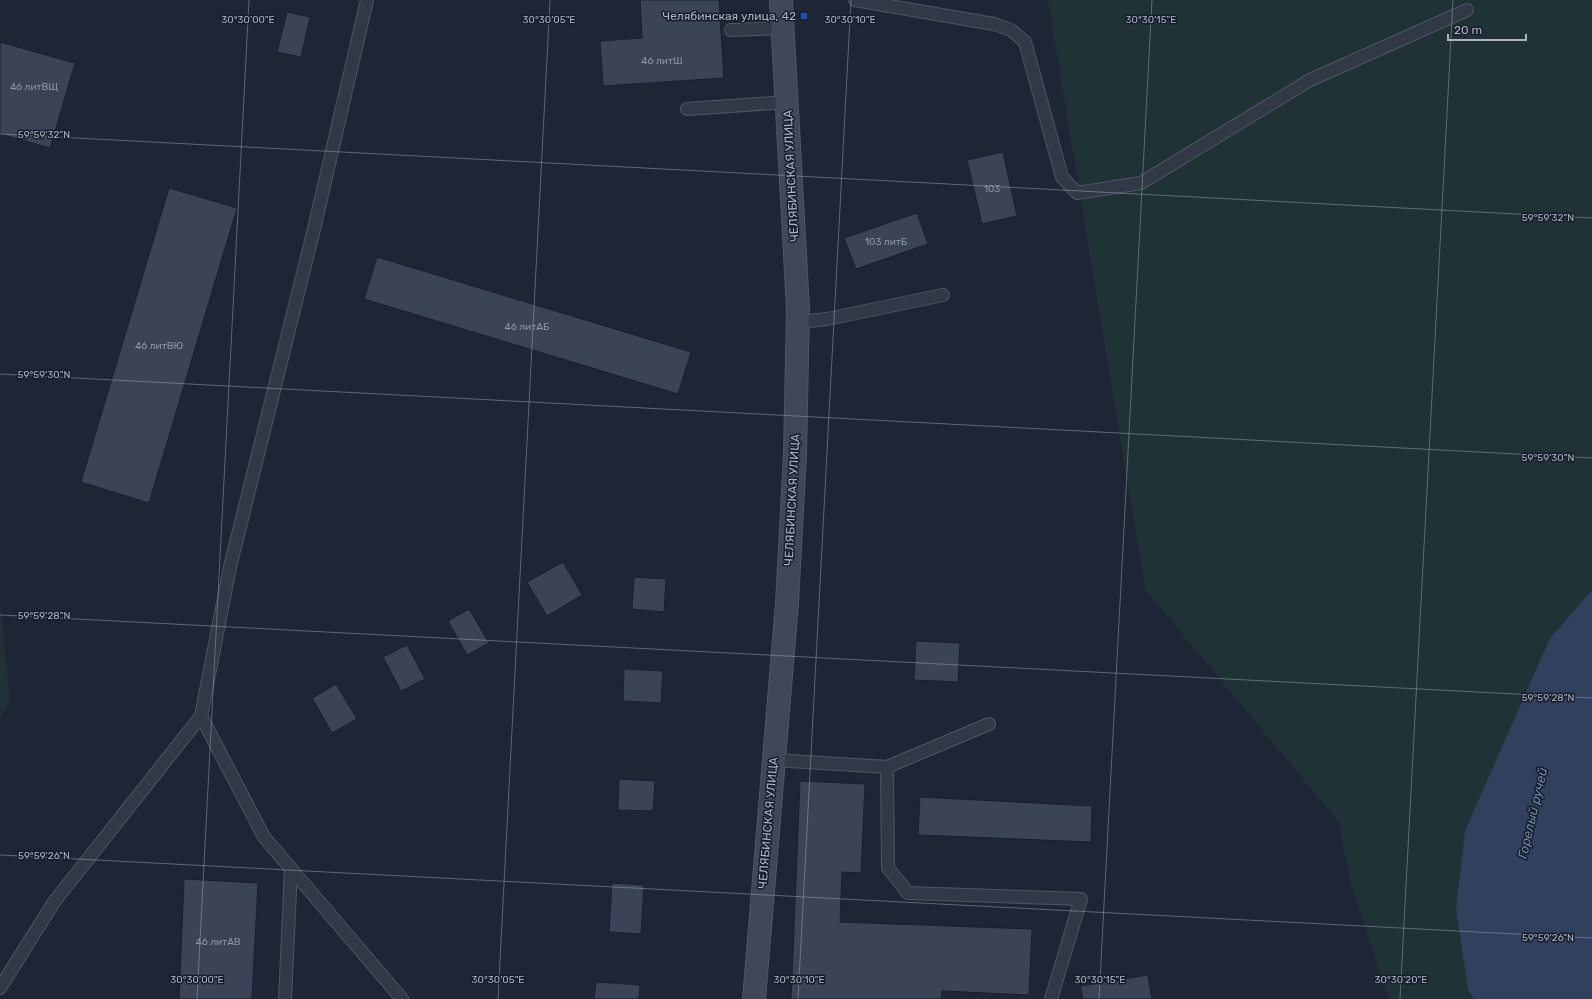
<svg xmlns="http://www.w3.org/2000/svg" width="1592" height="999" viewBox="0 0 1592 999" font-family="Rubik,sans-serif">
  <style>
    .green { fill: #203236 }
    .water { fill: #30405d }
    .building { fill: #3a4456; stroke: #191f2c }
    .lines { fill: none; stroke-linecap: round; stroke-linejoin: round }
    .lane-casing { stroke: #4f5564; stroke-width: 14 }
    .secondary-casing { stroke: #4f5564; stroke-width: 24 }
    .lane { stroke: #313846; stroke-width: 12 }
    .secondary { stroke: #3f4759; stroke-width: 22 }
    .ticks { fill: none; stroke: #abb2c3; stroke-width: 1; stroke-opacity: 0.45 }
    .transit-dot { fill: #1a4fb4; stroke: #171d2a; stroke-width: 1.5 }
    .labels { text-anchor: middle; stroke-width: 3; stroke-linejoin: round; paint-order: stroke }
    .number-label { font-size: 10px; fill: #8f96a8 }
    .poi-label { font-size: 12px; fill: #abb2c3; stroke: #171d2a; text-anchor: end }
    .street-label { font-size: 12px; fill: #abb2c3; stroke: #171d2a }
    .water-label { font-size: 13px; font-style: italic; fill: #7286ad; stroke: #171d2a }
    .ticks-label { font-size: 10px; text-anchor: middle; fill: #abb2c3; stroke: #171d2a; stroke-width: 3; stroke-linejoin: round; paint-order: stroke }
  </style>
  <rect width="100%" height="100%" fill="#1e2635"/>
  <g class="green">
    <polygon points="1048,0 1592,0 1592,590 1550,638 1456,909 1468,990 1474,999 1389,999 1349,878 1339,822 1145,589"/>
    <polygon points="0,602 10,701 0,719"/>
  </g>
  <polygon class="water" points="1592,590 1592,999 1474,999 1468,990 1456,909 1465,831 1550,638"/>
  <g class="building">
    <polygon points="640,0 719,0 724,78 603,86 600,41 642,38"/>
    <polygon points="287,12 310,17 301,57 277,52"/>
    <polygon points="0,42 75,63 50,148 0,134"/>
    <polygon points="1003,152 1017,216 982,224 967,160"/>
    <polygon points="169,188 237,208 149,503 81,482"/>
    <polygon points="917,213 928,244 856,269 844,238"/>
    <polygon points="377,257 691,352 678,394 364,299"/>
    <polygon points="563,562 582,595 547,616 527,582"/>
    <polygon points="634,577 666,579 664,612 632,609"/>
    <polygon points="469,609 489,643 467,655 448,621"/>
    <polygon points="916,641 960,643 958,682 914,680"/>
    <polygon points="407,645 425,679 401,691 383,657"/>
    <polygon points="624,669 663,671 661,703 623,701"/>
    <polygon points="336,684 357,719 332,733 312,698"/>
    <polygon points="619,779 655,781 653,811 618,810"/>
    <polygon points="800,781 865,784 861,873 842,872 840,922 1032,929 1029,995 942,991 941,999 791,999"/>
    <polygon points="920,797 1092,806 1091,842 918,835"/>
    <polygon points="184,879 258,883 252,999 179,999"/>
    <polygon points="612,883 644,885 641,934 609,932"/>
    <polygon points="1148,975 1152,999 1083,999 1080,986"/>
    <polygon points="596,982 640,985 639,999 594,999"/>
  </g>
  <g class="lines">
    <g class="lane-casing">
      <g id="lane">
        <polyline points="855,0 994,24 1011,30 1025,42 1062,177 1077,193 1141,183 1310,80 1467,10"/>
        <polyline points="731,30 783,28"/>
        <polyline points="687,109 787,102"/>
        <polyline points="798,322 827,319 943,295"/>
        <polyline points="201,716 264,837 402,999"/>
        <polyline points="774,760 887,767 989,724"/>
        <polyline points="887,767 888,868 908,893 1081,899 1051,999"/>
        <polyline points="0,988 54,902 201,716 230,567 314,229 367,0"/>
        <polyline points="285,999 291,869"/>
      </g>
    </g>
    <g class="secondary-casing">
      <polyline id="secondary" points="754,999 787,603 795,454 798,309 781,0"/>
    </g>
    <use href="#lane" class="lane"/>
    <use href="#secondary" class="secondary"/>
  </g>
  <path class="ticks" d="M0,134l1592,84M0,374l1592,84M0,615l1592,83M0,855l1592,83M197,999l52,-999M498,999l52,-999M798,999l53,-999M1099,999l53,-999M1400,999l53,-999"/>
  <rect class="transit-dot" x="800" y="12" width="8" height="8" rx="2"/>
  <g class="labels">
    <g class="number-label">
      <text x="662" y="64">46 литШ</text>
      <text x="34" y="90">46 литВЩ</text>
      <text x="992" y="192">103</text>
      <text x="886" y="245">103 литБ</text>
      <text x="527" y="330">46 литАБ</text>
      <text x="159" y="349">46 литВЮ</text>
      <text x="218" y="945">46 литАВ</text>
    </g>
    <g class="poi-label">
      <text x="796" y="20">Челябинская улица, 42</text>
    </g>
    <g class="street-label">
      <text transform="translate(791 176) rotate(-93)" y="4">ЧЕЛЯБИНСКАЯ УЛИЦА</text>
      <text transform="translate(792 500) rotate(-87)" y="4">ЧЕЛЯБИНСКАЯ УЛИЦА</text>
      <text transform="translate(768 823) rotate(-85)" y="4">ЧЕЛЯБИНСКАЯ УЛИЦА</text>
    </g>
    <g class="water-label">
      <text transform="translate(1532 813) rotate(-77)" y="5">Горелый ручей</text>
    </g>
  </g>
  <g class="ticks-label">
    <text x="248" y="23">30°30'00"E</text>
    <text x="549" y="23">30°30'05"E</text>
    <text x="850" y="23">30°30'10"E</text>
    <text x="1151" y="23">30°30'15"E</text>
    <text x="44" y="138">59°59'32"N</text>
    <text x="1548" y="221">59°59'32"N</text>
    <text x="44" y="378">59°59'30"N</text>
    <text x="1548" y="461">59°59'30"N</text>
    <text x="44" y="619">59°59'28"N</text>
    <text x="1548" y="701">59°59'28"N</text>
    <text x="44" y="859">59°59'26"N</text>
    <text x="1548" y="941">59°59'26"N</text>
    <text x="197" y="983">30°30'00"E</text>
    <text x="498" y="983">30°30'05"E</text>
    <text x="799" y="983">30°30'10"E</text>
    <text x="1100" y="983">30°30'15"E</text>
    <text x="1401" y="983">30°30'20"E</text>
  </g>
  <path d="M1448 34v6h78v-6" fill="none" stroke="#abb2c3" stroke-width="2"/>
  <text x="1454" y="34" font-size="12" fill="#abb2c3" stroke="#171d2a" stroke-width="3" paint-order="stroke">20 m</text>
</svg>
